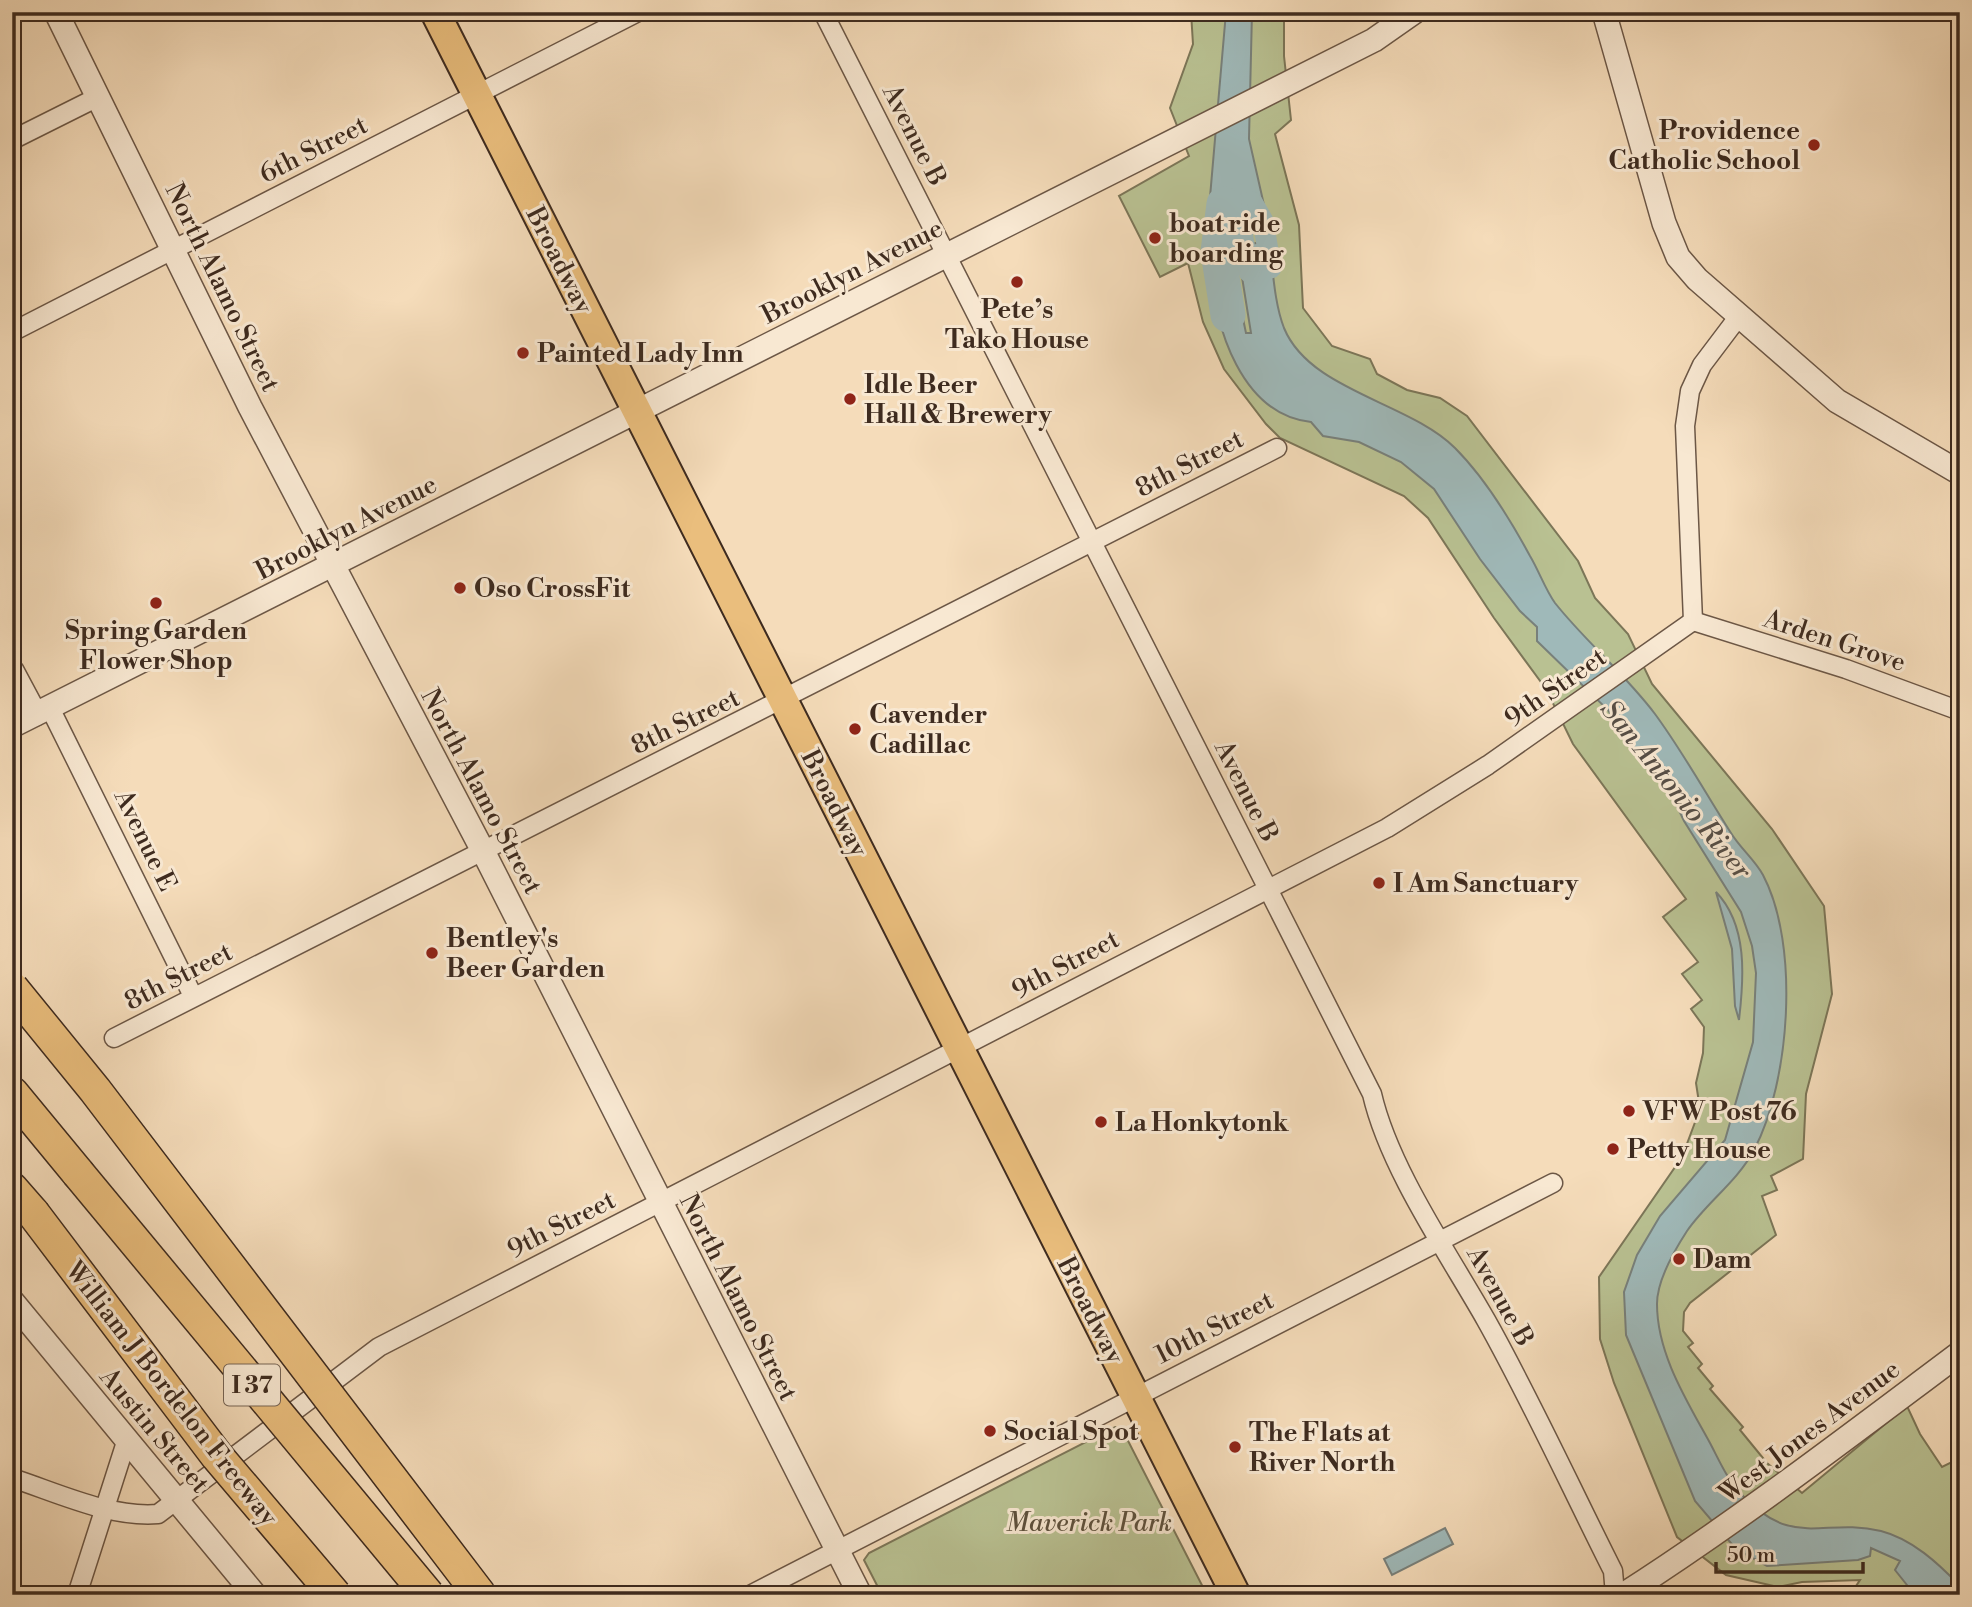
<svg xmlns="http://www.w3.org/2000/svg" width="1972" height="1607" viewBox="0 0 1972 1607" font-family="'Libre Bodoni',serif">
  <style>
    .green { fill: #b9c192; stroke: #7c7658; stroke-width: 2 }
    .water { fill: #9fb9b9; stroke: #78807b; stroke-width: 2 }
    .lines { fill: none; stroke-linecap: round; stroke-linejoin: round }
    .canal { stroke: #9fb9b9; stroke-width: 21 }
    .river { stroke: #9fb9b9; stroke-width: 35 }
    .minor-casing { stroke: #6c5746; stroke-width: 21 }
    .tertiary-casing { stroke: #6c5746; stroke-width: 26 }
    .primary-casing { stroke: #3e2b1f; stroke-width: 32 }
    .motorway-casing { stroke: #3e2b1f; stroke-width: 35 }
    .minor { stroke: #f8e8d2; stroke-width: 18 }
    .tertiary { stroke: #f8e8d2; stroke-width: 23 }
    .primary { stroke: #eabe7d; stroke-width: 28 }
    .motorway { stroke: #eabe7d; stroke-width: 32 }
    .motorway-bridge-casing { stroke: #3e2b1f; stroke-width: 35; stroke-linecap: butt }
    .motorway-bridge { stroke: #eabe7d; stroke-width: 32 }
    .poi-dot { fill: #8f2418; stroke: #f8e8d2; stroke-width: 2.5 }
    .labels { text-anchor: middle; stroke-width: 6; stroke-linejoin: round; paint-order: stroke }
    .shield { fill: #f8e8d2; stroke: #766455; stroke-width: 2 }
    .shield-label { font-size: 24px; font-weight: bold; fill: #3e2b1f }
    .poi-label { font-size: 26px; font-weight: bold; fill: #3e2b1f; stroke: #f8e8d2; text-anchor: start }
    .street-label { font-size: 26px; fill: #3e2b1f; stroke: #f8e8d2 }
    .park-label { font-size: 26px; font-style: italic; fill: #5d503c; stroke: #f8e8d2 }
    .water-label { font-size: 28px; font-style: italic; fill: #564e46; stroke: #f8e8d2 }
  </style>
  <rect width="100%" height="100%" fill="#f5dcba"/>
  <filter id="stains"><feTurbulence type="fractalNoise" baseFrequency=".00286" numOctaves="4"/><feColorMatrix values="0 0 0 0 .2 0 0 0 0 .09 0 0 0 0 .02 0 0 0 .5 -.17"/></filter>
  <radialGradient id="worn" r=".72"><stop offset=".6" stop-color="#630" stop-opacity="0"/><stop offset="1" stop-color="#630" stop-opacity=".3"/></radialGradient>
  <g class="green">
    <polygon points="1191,12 1284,12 1284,56 1291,120 1275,134 1299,225 1303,308 1332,346 1370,359 1377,374 1407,390 1440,398 1467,416 1578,561 1595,598 1628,634 1652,684 1772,829 1824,906 1832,994 1806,1094 1803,1159 1771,1176 1777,1190 1762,1196 1776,1235 1690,1303 1684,1312 1683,1331 1693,1343 1688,1347 1702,1364 1698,1368 1713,1386 1710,1389 1743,1427 1740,1430 1767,1463 1802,1493 1907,1406 1920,1434 1942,1467 1960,1458 1960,1595 1850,1595 1860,1580 1802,1582 1778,1587 1726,1575 1677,1537 1614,1383 1600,1339 1599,1277 1682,1157 1700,1109 1696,1083 1703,1053 1704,1027 1691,1009 1702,1000 1682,974 1698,962 1663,917 1686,899 1573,744 1546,689 1494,618 1428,518 1404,496 1280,438 1266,424 1224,369 1203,322 1188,263 1160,277 1119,196 1189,156 1170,108 1193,44"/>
    <polygon points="1115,1427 1123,1431 1207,1595 882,1595 864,1560 869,1553"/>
  </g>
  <g class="water">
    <polygon points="1226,12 1252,12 1249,139 1269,227 1230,236 1229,250 1205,255"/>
    <path d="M1269,241c4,28 5,61 15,87 26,63 125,74 171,120 30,30 55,71 75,108 9,15 15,33 25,47 31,39 70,71 100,111 28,38 51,80 76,119 9,15 24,27 32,42 37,70 27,207 -9,275 -17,32 -47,52 -67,81 -13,20 -30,49 -30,73 0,50 30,97 53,139 10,19 17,36 32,52 52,55 81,22 139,36 31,8 57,32 79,55v9h-45l-20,-25 5,-9 -29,-13 -1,8 -12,4 -91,6 -31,-17 -41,-48 -69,-166 -2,-43 13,-37 23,-39 65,-76 28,-98 3,-69 -4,-27 -11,-34 -57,-91 -15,-32 -41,-45 -20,-34 -71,-69v-14l-17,-16 -40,-52 -46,-70 -33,-27 -42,-20 -36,-6 -12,-14c-69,-7 -97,-95 -100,-154l21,-2 14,67h5l-14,-87z"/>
    <path d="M1716,892c32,33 28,86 23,128l-4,-14 -3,-57z"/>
    <polygon points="1445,1528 1453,1544 1392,1575 1384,1559"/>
  </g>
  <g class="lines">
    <g class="canal">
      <polyline points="1252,202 1263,221 1271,268"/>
      <polyline points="1237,204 1249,272"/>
    </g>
    <polyline class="river" points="1224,204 1218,252 1228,315"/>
    <g class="minor-casing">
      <g id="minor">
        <path d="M823,12l549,1082c17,74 76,159 114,226 46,82 85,168 127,251l2,24"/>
        <polyline points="12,140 98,97"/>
        <polyline points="12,332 638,12"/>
        <polyline points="1693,621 1685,426 1690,391 1702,365 1739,316"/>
        <polyline points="1693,621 1846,669 1960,711"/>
        <polyline points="50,708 193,996"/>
        <polyline points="114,1038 1277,448"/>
        <path d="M12,1478c46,15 98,40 146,36l221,-167 1008,-519 101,-63 205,-144"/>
        <polyline points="77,1595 127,1439"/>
        <polyline points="750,1595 1553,1183"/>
      </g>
    </g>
    <g class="tertiary-casing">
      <g id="tertiary">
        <polyline points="56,12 250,407 483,851 860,1595"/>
        <polyline points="1604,12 1664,223 1678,257 1697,279 1837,401 1960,473"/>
        <polyline points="12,671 35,714"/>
        <polyline points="12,726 1374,40 1414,12"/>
        <polyline points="12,1301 255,1595"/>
        <path d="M1623,1595c117,-75 226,-159 337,-242"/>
      </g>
    </g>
    <g class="primary-casing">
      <polyline id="primary" points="435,12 1236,1595"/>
    </g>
    <g class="motorway-casing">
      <g id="motorway">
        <polyline points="12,1093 78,1173"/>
        <polyline points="12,1189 33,1213"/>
      </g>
    </g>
    <use href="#minor" class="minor"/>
    <use href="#tertiary" class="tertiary"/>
    <use href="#primary" class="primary"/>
    <use href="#motorway" class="motorway"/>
    <g class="motorway-bridge-casing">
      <g id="motorway-bridge">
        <polyline points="12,988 95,1090 480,1595"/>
        <polyline points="78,1173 428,1595"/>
        <polyline points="33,1213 217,1456 335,1595"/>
      </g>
    </g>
    <use href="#motorway-bridge" class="motorway-bridge"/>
  </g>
  <g class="poi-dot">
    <circle cx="1814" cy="145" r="7"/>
    <circle cx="1155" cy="238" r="7"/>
    <circle cx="1017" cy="282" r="7"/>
    <circle cx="523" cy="353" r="7"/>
    <circle cx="850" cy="399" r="7"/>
    <circle cx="460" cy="588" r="7"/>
    <circle cx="156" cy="603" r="7"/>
    <circle cx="855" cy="729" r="7"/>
    <circle cx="1379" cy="883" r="7"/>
    <circle cx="432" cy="953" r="7"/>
    <circle cx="1629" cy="1111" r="7"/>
    <circle cx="1101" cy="1122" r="7"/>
    <circle cx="1613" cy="1149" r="7"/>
    <circle cx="1679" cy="1259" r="7"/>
    <circle cx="990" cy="1431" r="7"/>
    <circle cx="1235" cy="1447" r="7"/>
  </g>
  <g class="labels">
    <rect class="shield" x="224" y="1364.5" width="56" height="41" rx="5"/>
    <g class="shield-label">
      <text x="252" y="1393">I 37</text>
    </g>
    <g class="poi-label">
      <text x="1800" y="139" text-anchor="end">Providence<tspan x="1800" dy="30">Catholic School</tspan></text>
      <text x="1169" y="232">boat ride<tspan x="1169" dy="30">boarding</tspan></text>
      <text x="1017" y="318" text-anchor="middle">Pete’s<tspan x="1017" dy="30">Tako House</tspan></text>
      <text x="537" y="362">Painted Lady Inn</text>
      <text x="864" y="393">Idle Beer<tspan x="864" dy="30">Hall &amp; Brewery</tspan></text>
      <text x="474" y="597">Oso CrossFit</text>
      <text x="156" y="639" text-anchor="middle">Spring Garden<tspan x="156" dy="30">Flower Shop</tspan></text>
      <text x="869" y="723">Cavender<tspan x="869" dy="30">Cadillac</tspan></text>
      <text x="1393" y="892">I Am Sanctuary</text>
      <text x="446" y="947">Bentley's<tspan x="446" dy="30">Beer Garden</tspan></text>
      <text x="1643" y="1120">VFW Post 76</text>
      <text x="1115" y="1131">La Honkytonk</text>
      <text x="1627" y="1158">Petty House</text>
      <text x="1693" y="1268">Dam</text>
      <text x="1004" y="1440">Social Spot</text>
      <text x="1249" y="1441">The Flats at<tspan x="1249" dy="30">River North</tspan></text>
    </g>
    <g class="street-label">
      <text transform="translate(915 135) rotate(63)" y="9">Avenue B</text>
      <text transform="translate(313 149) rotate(-27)" y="9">6th Street</text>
      <text transform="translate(560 260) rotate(63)" y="9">Broadway</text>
      <text transform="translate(852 271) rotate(-27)" y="9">Brooklyn Avenue</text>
      <text transform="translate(223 287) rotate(64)" y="9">North Alamo Street</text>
      <text transform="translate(1189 463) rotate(-27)" y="9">8th Street</text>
      <text transform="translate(346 527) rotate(-27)" y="9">Brooklyn Avenue</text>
      <text transform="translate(1835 640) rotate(18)" y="9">Arden Grove</text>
      <text transform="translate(1555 687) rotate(-35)" y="9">9th Street</text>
      <text transform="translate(685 721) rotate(-26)" y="9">8th Street</text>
      <text transform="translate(482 791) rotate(62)" y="9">North Alamo Street</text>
      <text transform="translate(1247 791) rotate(63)" y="9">Avenue B</text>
      <text transform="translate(835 803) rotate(63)" y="9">Broadway</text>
      <text transform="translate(146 840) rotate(64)" y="9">Avenue E</text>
      <text transform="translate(1065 964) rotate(-28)" y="9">9th Street</text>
      <text transform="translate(178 976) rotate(-27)" y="9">8th Street</text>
      <text transform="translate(561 1224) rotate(-27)" y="9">9th Street</text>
      <text transform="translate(1501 1296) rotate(61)" y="9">Avenue B</text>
      <text transform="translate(739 1297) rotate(63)" y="9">North Alamo Street</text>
      <text transform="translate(1091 1310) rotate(63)" y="9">Broadway</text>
      <text transform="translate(1214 1327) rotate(-27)" y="9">10th Street</text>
      <text transform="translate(172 1393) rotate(52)" y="9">William J Bordelon Freeway</text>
      <text transform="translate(155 1430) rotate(50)" y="9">Austin Street</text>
      <text transform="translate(1809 1431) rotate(-37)" y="9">West Jones Avenue</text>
    </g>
    <g class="park-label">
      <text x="1089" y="1531">Maverick Park</text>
    </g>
    <g class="water-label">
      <text transform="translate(1677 789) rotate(51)" y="10">San Antonio River</text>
    </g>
  </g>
  <rect width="1972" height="1607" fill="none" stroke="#f5dcba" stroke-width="42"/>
  <rect x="14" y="14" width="1944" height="1579" fill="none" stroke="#3e2b1f" stroke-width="3.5"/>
  <rect x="21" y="21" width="1930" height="1565" fill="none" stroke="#3e2b1f" stroke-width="2"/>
  <path d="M1716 1562v10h147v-10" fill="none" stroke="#3e2b1f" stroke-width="3.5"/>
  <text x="1727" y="1562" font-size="21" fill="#3e2b1f" stroke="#f8e8d2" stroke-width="5" paint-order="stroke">50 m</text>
  <rect width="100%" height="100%" filter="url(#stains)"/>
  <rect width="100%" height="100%" fill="url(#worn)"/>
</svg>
